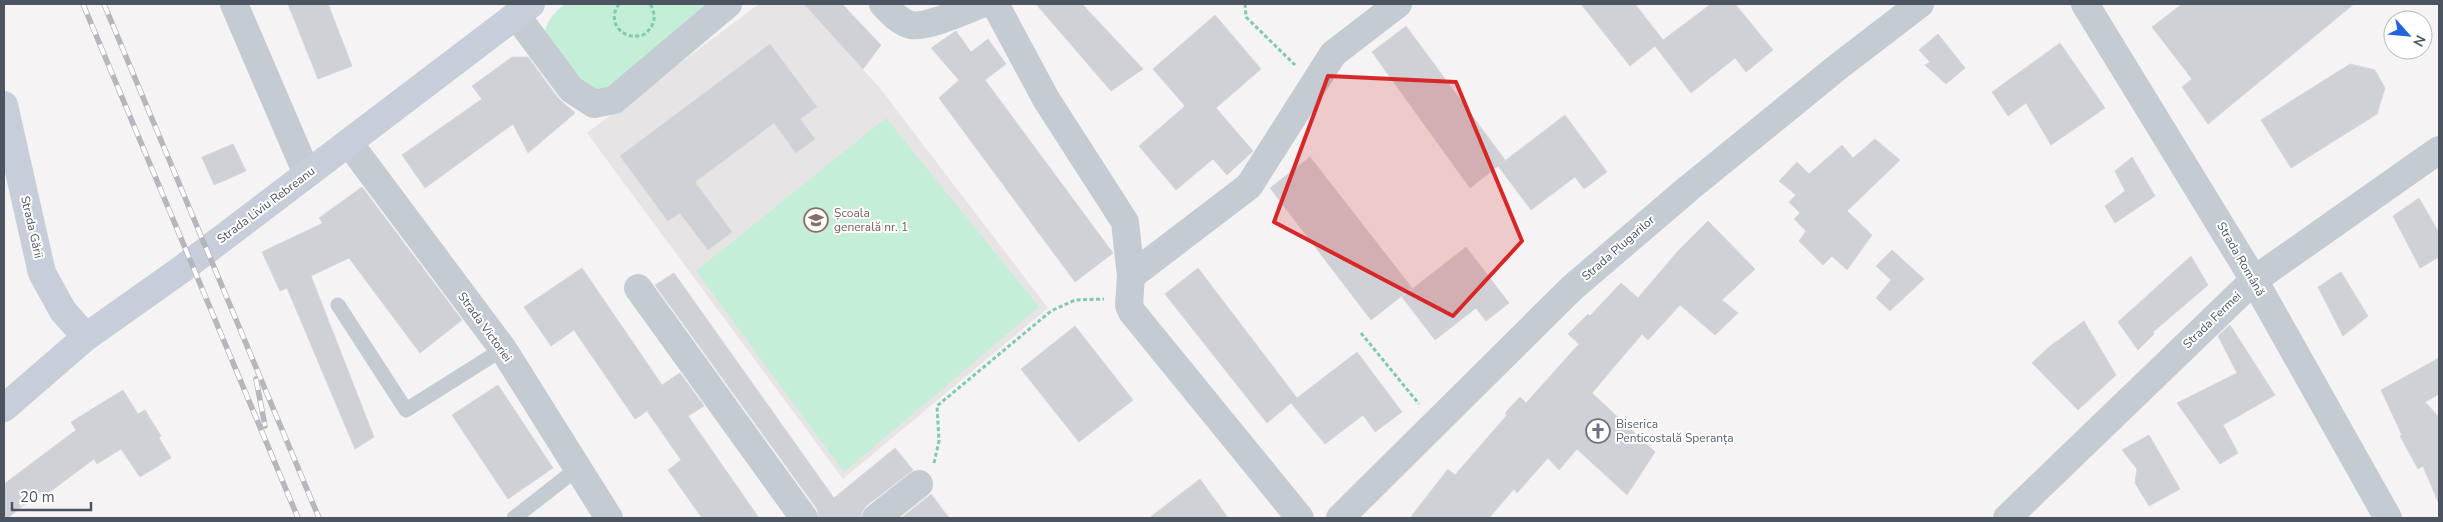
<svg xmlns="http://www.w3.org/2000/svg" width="2443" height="522" viewBox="0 0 2443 522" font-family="'Nunito Sans',sans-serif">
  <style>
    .education { fill: #e6e4e4 }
    .green { fill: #c5eed9 }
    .building { fill: #d0d1d6; stroke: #d7d8dd }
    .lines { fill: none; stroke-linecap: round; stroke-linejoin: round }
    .path { stroke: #7ecbad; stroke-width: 3; stroke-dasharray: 4 2.5; stroke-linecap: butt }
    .lane { stroke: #c4cbd3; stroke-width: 15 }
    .street { stroke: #c4cbd3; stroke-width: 28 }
    .secondary { stroke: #c7ceda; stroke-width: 28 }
    .rail-casing { stroke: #b5b7bc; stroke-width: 5.5 }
    .rail { stroke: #fff; stroke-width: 4; stroke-dasharray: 11; stroke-linecap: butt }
    .marked { fill: #d62828; fill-opacity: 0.2; stroke: #d62828; stroke-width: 4; stroke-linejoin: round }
    .labels { text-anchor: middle; stroke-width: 4; stroke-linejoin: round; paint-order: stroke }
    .street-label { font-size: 12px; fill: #4b545f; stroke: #fff }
    .education-label { font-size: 12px; fill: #785e54; stroke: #fff; text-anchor: start }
    .worship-label { font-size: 12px; fill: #5b616d; stroke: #fff; text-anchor: start }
  </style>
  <rect width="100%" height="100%" fill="#f5f3f3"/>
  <polygon class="education" points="759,4 804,4 879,87 1048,308 843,479 587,133"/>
  <g class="green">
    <path d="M565,4h144l-100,85h-22c-9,-12 -36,-37 -40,-49 -6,-14 8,-29 18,-36z"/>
    <polygon points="886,118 1039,307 844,472 696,271"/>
  </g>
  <g class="building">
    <polygon points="288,4 328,4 352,66 318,79"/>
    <polygon points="804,4 842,4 881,45 863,69"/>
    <polygon points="1036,4 1082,4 1143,69 1111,91"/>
    <polygon points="1581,4 1635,4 1663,40 1711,4 1735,4 1773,50 1746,72 1735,58 1691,93 1655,46 1630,66"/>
    <polygon points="2182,4 2354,4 2208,124 2182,87 2192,79 2152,27"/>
    <polygon points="1215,15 1261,69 1216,108 1253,151 1227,175 1213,159 1176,190 1139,146 1185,106 1153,69"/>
    <polygon points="1406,26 1505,160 1498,166 1565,115 1607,172 1584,189 1575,177 1531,210 1498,166 1470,188 1372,52"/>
    <polygon points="956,31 971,52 988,39 1006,64 985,80 1113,253 1075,282 939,98 959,80 931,48"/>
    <polygon points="1938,34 1965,68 1946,84 1925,65 1930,62 1919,50"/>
    <polygon points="2060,43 2105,108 2051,145 2026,103 2008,116 1992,92"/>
    <polygon points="770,44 817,107 800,119 815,139 796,153 774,123 695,182 732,232 708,250 680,213 668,221 620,156"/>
    <polygon points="512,57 528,57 558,98 575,113 528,153 513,124 425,188 402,155 482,99 472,86"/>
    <polygon points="2350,64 2375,70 2385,88 2377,114 2291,168 2261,120"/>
    <polygon points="1875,139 1900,160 1847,211 1872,235 1847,270 1832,256 1823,265 1799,241 1806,231 1794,219 1800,213 1789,202 1796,195 1779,181 1797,162 1809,174 1842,145 1853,158"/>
    <polygon points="233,144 246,171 214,185 202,157"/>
    <polygon points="1310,157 1412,288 1371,320 1270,188"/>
    <polygon points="2132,157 2155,196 2115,223 2105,206 2125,191 2115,171"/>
    <polygon points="362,187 462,320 420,353 349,258 311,276 374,437 355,449 287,288 280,291 262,252 323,223 319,218"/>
    <polygon points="2419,198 2439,233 2439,257 2420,268 2393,216"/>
    <polygon points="1708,221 1755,269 1722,300 1738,313 1715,335 1680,305 1648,340 1642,334 1592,393 1655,452 1627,495 1577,449 1559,470 1548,458 1517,493 1514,489 1489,518 1410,518 1448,469 1455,475 1507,415 1505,413 1520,397 1526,403 1579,344 1568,334 1588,314 1590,316 1621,283 1638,298 1678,251"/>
    <polygon points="1466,247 1509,303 1486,321 1476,308 1435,340 1402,297"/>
    <polygon points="1892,250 1924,279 1890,311 1876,298 1891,280 1876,266"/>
    <polygon points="2191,256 2208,285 2153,332 2154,334 2138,350 2118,322"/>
    <polygon points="582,268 662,385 680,373 704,406 688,416 759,518 702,518 668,470 681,460 647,411 635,419 574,330 551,346 524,307"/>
    <polygon points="1198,268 1297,398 1357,352 1402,412 1375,432 1363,415 1325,444 1291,403 1267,423 1165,294"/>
    <polygon points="2341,272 2368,316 2343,336 2318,287"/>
    <polygon points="674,273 834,498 895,448 913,470 866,506 862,512 861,518 819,518 817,509 655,285"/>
    <polygon points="2084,321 2116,375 2078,410 2032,363 2049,347"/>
    <polygon points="2230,325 2275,395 2223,425 2238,453 2220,464 2177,403 2237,373 2218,336"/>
    <polygon points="1075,326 1133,400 1079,442 1021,369"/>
    <polygon points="2439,358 2439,394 2425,402 2439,417 2439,504 2423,466 2418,469 2400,436 2402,435 2381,390"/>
    <polygon points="498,385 553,468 508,499 452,415"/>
    <polygon points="123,390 138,414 145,410 161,436 159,438 171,458 140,477 121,449 97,464 94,459 43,497 39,492 8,518 4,518 4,484 76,430 71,422"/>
    <polygon points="2149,435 2180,489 2149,506 2135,483 2137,469 2122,450"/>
    <polygon points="1200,479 1228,518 1149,518"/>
    <polygon points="931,494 949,518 901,518 929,496"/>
  </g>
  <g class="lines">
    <g class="path">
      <path d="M619,4c-14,19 6,39 26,30 10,-9 12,-18 5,-30"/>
      <polyline points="1245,4 1246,17 1295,65"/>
      <polyline points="1361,333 1419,404"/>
      <polyline points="934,463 939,441 937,406 1051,311 1075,300 1104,299"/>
    </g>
    <g class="lane">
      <polyline points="338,305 406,410 503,349"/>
      <polyline points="514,518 578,468"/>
    </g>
    <g class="street">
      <polyline points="234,4 307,174"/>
      <path d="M883,4c6,7 18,19 28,21 16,3 55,-15 71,-21"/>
      <polyline points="995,4 1046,99 1125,222 1131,276 1129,305 1132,312 1300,518"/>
      <polyline points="2085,4 2254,280 2388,518"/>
      <polyline points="516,15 571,89 594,104 614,100 728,4"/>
      <polyline points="349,143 503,349 609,518"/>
      <polyline points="1131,276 1249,186 1333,54 1398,4"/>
      <polyline points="638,288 804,518"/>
      <polyline points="876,518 919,484"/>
      <polyline points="1340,518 1572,288 1689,188 1839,66 1920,4"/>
      <polyline points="2007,518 2254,280 2439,150"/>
    </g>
    <g class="secondary">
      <polyline points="4,105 42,273 63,311 86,337"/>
      <polyline points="4,408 86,337 182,269 531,4"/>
    </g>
    <g class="rail-casing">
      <g id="rail">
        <polyline points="83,4 298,518"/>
        <polyline points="104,4 319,518"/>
        <polyline points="256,379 265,426"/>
      </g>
    </g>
    <use href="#rail" class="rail"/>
  </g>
  <path class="marked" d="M1328,76l128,6 66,159 -69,75 -179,-94z"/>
  <defs>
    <g id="school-ring" transform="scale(1.25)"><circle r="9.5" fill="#fff" stroke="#8d6e63" stroke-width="1.5"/><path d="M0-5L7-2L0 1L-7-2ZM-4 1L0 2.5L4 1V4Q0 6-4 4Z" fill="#8d6e63"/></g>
    <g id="church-ring" transform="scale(1.25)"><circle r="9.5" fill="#fff" stroke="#6b7280" stroke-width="1.5"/><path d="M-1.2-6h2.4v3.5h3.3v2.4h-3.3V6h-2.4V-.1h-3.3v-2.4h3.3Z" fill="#6b7280"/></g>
  </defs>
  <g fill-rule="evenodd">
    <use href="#school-ring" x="816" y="220"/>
    <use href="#church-ring" x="1598" y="431"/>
  </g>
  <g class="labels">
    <g class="street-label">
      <text transform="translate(266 205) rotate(-37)" y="4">Strada Liviu Rebreanu</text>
      <text transform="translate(32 227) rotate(77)" y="4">Strada Gării</text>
      <text transform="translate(1618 248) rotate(-41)" y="4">Strada Plugarilor</text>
      <text transform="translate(2241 259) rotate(60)" y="4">Strada Română</text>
      <text transform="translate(2212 320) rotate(-44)" y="4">Strada Fermei</text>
      <text transform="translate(485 327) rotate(54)" y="4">Strada Victoriei</text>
    </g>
    <g class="education-label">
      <text x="834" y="217">Școala<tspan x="834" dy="14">generală nr. 1</tspan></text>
    </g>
    <g class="worship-label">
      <text x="1616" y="428">Biserica<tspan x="1616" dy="14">Penticostală Speranța</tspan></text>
    </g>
  </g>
  <rect width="2443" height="522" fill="none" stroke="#4b545f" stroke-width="10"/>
  <g transform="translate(2408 35) rotate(117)"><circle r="24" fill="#ffffff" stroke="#b7bbbf"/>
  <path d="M0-4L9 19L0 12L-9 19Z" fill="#2562dd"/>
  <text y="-8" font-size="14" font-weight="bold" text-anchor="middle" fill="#4b545f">N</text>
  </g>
  <path d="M12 502v8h79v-8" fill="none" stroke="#4b545f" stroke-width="2.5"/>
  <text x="20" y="502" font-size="15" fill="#4b545f" stroke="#ffffff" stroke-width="4" paint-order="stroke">20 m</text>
</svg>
